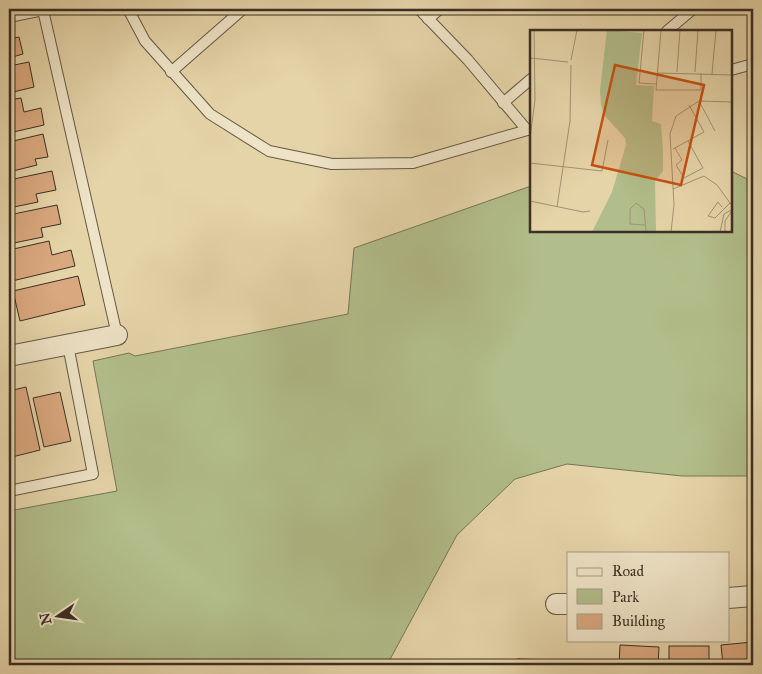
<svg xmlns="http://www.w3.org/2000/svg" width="762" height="674" viewBox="0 0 762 674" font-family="'IM FELL Great Primer',serif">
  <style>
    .green { fill: #b1bd8a; stroke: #767658 }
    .building { fill: #daa87e; stroke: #3b2f25 }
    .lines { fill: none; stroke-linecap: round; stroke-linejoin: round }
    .lane-casing { stroke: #665846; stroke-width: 12 }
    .street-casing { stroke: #665846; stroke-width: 22 }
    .lane { stroke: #eee3c6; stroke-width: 10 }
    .street { stroke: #eee3c6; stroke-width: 20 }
    .inset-road { fill: none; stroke: #a19274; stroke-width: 1 }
    .view { fill: #c55111; fill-opacity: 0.15; stroke: #c55111; stroke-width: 2.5 }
    .inset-edge { fill: none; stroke: #3b2f25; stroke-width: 2.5 }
  </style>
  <rect width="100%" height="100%" fill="#e5d4a8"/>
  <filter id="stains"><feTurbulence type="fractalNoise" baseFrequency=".004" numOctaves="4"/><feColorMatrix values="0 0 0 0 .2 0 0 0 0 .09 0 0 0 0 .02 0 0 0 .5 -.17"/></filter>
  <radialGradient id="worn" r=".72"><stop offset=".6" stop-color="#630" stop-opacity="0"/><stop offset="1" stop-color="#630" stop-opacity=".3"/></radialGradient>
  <polygon class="green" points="731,171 753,182 753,476 682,476 567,464 515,479 457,535 387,665 9,665 9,511 117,491 93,361 129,353 135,356 348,314 354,248 531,186 531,231 731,231"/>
  <g class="building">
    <polygon points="9,29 11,29 13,38 19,37 23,54 9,58"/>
    <polygon points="29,62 34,87 9,93 9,66"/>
    <polygon points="21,98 24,112 41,108 44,125 9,133 9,100"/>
    <polygon points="43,134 48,157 35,159 37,165 9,172 9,142"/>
    <polygon points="52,171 56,190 36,194 38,202 9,208 9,180"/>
    <polygon points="57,205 61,224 41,228 43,237 9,244 9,215"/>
    <polygon points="49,241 52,255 71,250 75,266 12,281 9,265 9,250"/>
    <polygon points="78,276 85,305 20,321 13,291"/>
    <polygon points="26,387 40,450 12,457 9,444 9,391"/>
    <polygon points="60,392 71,441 44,447 33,398"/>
    <polygon points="753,642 753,665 723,665 721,645"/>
    <polygon points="620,645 659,647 658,665 619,665"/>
    <rect x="669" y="646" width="40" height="19"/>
    <polygon points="517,659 555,660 555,665 516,665"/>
    <polygon points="568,660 608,661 608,665 568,665"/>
  </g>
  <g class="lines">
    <g class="lane-casing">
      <g id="lane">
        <polyline points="128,9 145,41 210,114 269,151 332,164 413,163 531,129"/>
        <polyline points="419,9 468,60 527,130"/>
        <polyline points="9,17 43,10 117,335"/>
        <polyline points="428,19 440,9"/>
        <polyline points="667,31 693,9"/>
        <polyline points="731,70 753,64"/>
        <polyline points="171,72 243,9"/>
        <polyline points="503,103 531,79"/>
        <polyline points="9,491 93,474 68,345"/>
      </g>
    </g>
    <g class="street-casing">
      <g id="street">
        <polyline points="9,356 117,335"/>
        <polyline points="728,598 753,596"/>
        <polyline points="556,604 568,604"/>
      </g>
    </g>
    <use href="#lane" class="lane"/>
    <use href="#street" class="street"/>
  </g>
  <g transform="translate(530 30)">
    <rect width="202" height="202" fill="#e5d4a8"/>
    <path d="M77,0l35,3 -6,52 18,1 -2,35 9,3 2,26v21l-8,10 1,51h-64l20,-40 14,-47 -1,-7 -21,-23 -3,-11 -1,-14z" fill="#b1bd8a"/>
    <path class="inset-road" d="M114,0l-5,53 17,1M131,0l-5,60h45v-17M1,28l37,4M41,30l6,-30M147,42l3,-42M165,42l3,-42M127,43l76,2M182,44l4,-44M169,71l16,30M0,108l5,-38 -1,-70M145,118l7,12 -6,5 8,13 19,-10 -15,-27M143,119l31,-17 -15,-27M0,133l72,8 6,-31M143,159l31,-13 13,9 16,22M0,171l53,11 7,-1M27,177l13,-86 1,-56M192,177l-4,-5 -10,14 7,2 15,-15M115,195l-15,-1v-15l6,-6 8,6 2,23M141,202l3,-27 -4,-71 6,-18 23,-15 34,1M190,202l4,-18 9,-5M195,202v-11l8,-12"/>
    <path class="view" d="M85,35l89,20 -23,100 -89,-20z"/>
    <rect width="202" height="202" class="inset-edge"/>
  </g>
  <rect width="762" height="674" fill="none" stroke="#e5d4a8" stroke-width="30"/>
  <rect x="10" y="10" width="742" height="654" fill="none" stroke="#3b2f25" stroke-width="2.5"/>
  <rect x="15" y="15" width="732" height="644" fill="none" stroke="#3b2f25"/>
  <rect x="567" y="552" width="162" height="90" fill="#eee3c6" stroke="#a69b86"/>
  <rect x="577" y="568" width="25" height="8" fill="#eee3c6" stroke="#a69b86"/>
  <text x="612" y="576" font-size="15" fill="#3b2f25">Road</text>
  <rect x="577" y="589" width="25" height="15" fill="#b1bd8a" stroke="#a69b86"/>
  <text x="612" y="602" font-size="15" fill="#3b2f25">Park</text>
  <rect x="577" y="614" width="25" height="15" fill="#daa87e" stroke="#a69b86"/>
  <text x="612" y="626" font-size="15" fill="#3b2f25">Building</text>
  <g transform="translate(58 616) rotate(257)" stroke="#eee3c6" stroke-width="4" paint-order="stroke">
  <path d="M0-4L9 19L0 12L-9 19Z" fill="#3b2f25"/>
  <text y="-8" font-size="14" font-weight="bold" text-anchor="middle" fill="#3b2f25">N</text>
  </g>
  <rect width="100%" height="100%" filter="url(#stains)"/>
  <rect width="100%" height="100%" fill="url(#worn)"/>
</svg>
